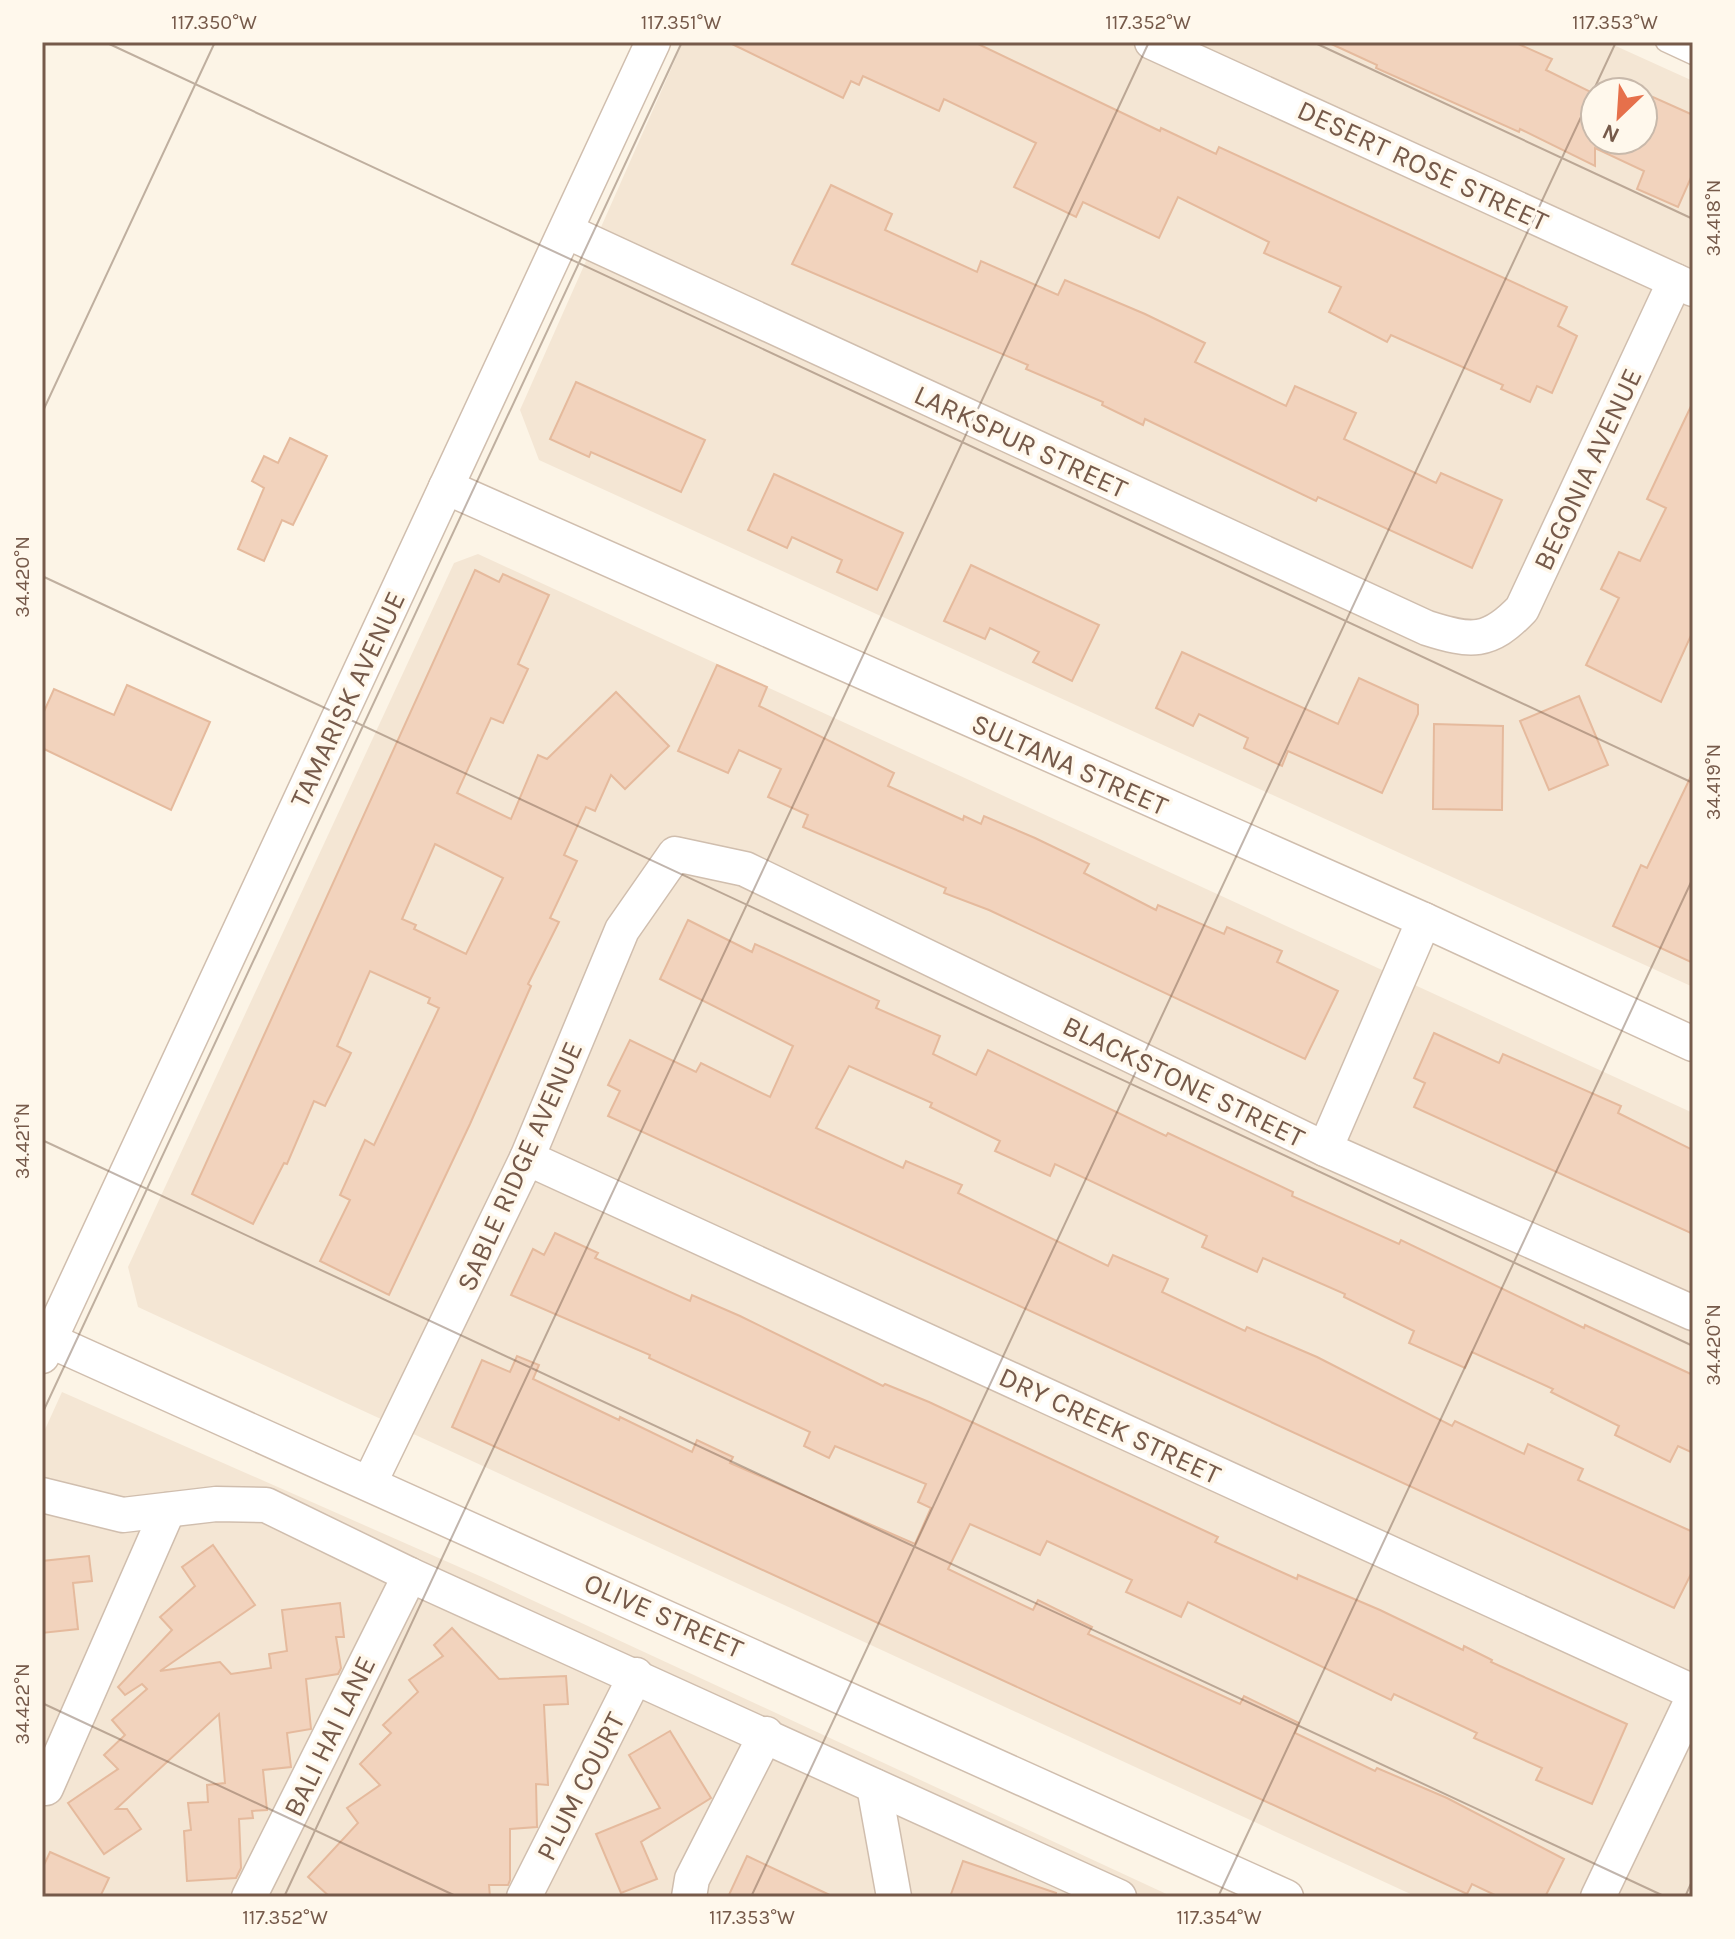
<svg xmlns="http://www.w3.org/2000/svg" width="1735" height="1939" viewBox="0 0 1735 1939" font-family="Karla,sans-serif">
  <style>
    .residential { fill: #f4e6d4; fill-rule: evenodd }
    .building { fill: #f2d3bd; stroke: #e5ba9d; stroke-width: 2; fill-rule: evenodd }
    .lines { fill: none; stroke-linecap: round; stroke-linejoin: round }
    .lane-casing { stroke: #d0beae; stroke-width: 21 }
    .street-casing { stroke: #d0beae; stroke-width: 37 }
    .lane { stroke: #fff; stroke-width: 18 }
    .street { stroke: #fff; stroke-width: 34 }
    .ticks { fill: none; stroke: #765a4a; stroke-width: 2; stroke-opacity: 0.45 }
    .labels { text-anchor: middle; stroke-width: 7; stroke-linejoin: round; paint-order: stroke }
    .street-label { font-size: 28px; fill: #765a4a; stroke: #fff8ec }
    .neatline { fill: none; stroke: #765a4a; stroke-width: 3 }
    .ticks-label { font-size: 20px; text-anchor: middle; fill: #765a4a }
  </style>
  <rect width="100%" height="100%" fill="#fcf4e6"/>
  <g class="residential">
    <path d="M683,42h924l86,39v906l-1154,-527 -19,-50zM1595,92h48v48h-48z"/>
    <polygon points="478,554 1693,1113 1693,1897 1417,1897 138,1307 128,1267 454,563"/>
    <polygon points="62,1392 491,1581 1173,1897 42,1897 42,1436"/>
  </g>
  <g class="building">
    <polygon points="728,42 974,42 1160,131 1161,128 1216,154 1219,147 1567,307 1558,326 1577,336 1552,393 1537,386 1530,402 1501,389 1503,385 1391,335 1387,342 1329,312 1341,287 1264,253 1269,242 1178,197 1159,238 1083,202 1076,217 1014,187 1036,143 944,99 939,111 863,76 859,85 851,81 843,98"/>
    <polygon points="1327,42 1514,42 1552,59 1546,70 1595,94 1595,140 1643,140 1643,118 1653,97 1693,115 1693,173 1678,207 1637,189 1644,171 1595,148 1595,166 1520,129 1519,132 1376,68 1377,65"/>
    <polygon points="831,185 892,214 885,230 977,272 981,261 1058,295 1065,280 1145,314 1205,343 1195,362 1286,406 1295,386 1356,413 1344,439 1436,483 1441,473 1502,500 1472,568 1318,497 1316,501 1145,419 1143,425 1102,405 1103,402 1026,369 1028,365 792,264"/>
    <polygon points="576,382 705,440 681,492 591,452 589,457 550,439"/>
    <polygon points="1693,402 1693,631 1661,702 1586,665 1619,598 1601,589 1619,552 1640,561 1666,508 1647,499"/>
    <polygon points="290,438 327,456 293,525 282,520 264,561 238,549 264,488 252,481 264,456 278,463"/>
    <polygon points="774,474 903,533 877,590 837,572 842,560 792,537 787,548 748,530"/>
    <polygon points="971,565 1099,625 1072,681 1033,662 1039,652 990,628 985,639 944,621"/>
    <path d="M475,570l24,12 4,-8 46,21 -31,69 10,5 -25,54 -12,-5 -34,75 54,26 27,-64 9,4 69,-67 53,54 -44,43 -14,-14 -16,36 -9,-4 -22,48 13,6 -27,57 9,4 -31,62 3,2 -61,138 -81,171 -69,-34 30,-61 -10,-5 25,-55 9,5 65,-137 -11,-5 2,-5 -60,-27 -33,75 14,7 -26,53 -11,-5 -27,63 -3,-1 -31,61 -61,-30zM435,844l68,34 -37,76 -52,-25 2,-4 -14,-6z"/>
    <polygon points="1182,652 1338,724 1359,678 1418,705 1418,714 1382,793 1288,751 1282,766 1244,748 1248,738 1199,714 1193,726 1156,708"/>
    <polygon points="717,665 767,687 759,706 894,773 888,786 963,820 964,816 981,824 984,816 1035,838 1089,864 1084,873 1156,910 1158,905 1224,934 1227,927 1282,951 1277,962 1338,991 1305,1059 989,910 944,893 946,888 803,827 808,815 768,797 781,769 739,750 728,773 678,751"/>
    <polygon points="127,685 210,722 171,810 42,748 42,716 54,689 114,715"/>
    <polygon points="1579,696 1608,765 1549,790 1520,721"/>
    <polygon points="1434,724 1503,726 1502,810 1433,809"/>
    <polygon points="1693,772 1693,963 1613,926 1641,865 1647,868"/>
    <polygon points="688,920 752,952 755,944 879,1001 876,1008 940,1036 933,1054 976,1075 988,1050 1166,1136 1168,1133 1293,1192 1292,1196 1399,1244 1401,1240 1584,1328 1585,1325 1693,1375 1693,1453 1678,1446 1670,1462 1615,1435 1619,1426 1551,1392 1553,1389 1472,1352 1465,1368 1409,1343 1414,1331 1344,1297 1345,1294 1263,1258 1257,1272 1202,1247 1207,1236 1055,1164 1050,1176 995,1151 1000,1141 930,1107 932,1103 849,1066 816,1128 903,1168 906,1161 962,1185 958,1193 1108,1266 1113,1255 1168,1279 1162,1292 1245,1331 1247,1327 1317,1357 1452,1426 1455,1421 1524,1454 1528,1444 1583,1469 1578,1480 1693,1532 1693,1570 1674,1608 608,1116 620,1091 608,1085 630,1040 696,1072 701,1063 770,1097 793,1046 660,979"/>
    <polygon points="1434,1033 1499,1063 1503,1054 1621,1106 1618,1113 1693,1150 1693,1234 1414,1107 1425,1083 1414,1078"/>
    <polygon points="555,1233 598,1253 595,1258 690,1301 692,1295 740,1316 883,1386 885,1384 929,1402 1218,1537 1215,1542 1297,1579 1298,1575 1380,1610 1463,1650 1464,1646 1492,1660 1491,1662 1627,1724 1592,1804 1536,1780 1542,1768 1474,1738 1477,1733 1394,1694 1391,1700 1188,1602 1181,1617 1126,1592 1132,1580 1047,1541 1040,1555 970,1524 948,1569 1033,1610 1038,1600 1092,1627 1088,1634 1240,1704 1244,1696 1299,1723 1295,1733 1375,1771 1377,1768 1447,1798 1564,1859 1545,1897 1499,1897 1472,1884 1467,1894 452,1427 482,1360 510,1372 517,1356 539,1365 533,1379 619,1420 620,1417 692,1452 697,1440 733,1457 730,1463 915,1544 931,1508 918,1502 926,1484 835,1446 829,1458 804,1446 810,1432 649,1358 650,1355 511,1295 533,1249 544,1255"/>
    <polygon points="213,1545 255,1605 160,1671 220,1662 231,1674 271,1668 269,1654 287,1651 282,1610 340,1603 344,1637 336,1637 341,1668 338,1674 306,1679 311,1729 287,1733 291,1767 263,1770 267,1810 252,1811 253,1818 239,1819 241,1868 236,1878 187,1881 184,1831 191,1830 188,1803 208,1802 207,1785 225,1783 219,1714 116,1809 127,1809 141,1829 104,1854 68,1803 118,1769 104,1755 125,1735 112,1720 147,1689 142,1684 125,1695 118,1687 172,1630 160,1617 195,1586 182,1567"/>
    <polygon points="89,1556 92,1581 73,1583 78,1629 42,1633 42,1561"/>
    <polygon points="452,1628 499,1679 566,1676 568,1704 544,1705 548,1785 536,1784 537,1827 510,1829 510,1880 508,1885 489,1885 490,1897 330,1897 308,1877 358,1823 347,1808 380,1785 360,1764 391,1733 383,1725 418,1692 409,1680 443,1656 434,1645"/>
    <polygon points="670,1731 711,1798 641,1842 657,1879 621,1893 596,1834 660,1808 629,1755"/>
    <polygon points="50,1852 109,1878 100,1897 42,1897 42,1869"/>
    <polygon points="747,1856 834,1897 728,1897"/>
    <polygon points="963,1861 1056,1893 1055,1897 950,1897"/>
  </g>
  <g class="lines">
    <g class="lane-casing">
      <polyline id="lane" points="1665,42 1693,55"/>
    </g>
    <g class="street-casing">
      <g id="street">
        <polyline points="1152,42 1693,289"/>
        <path d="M566,231l861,397c44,14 62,16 95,-19l153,-328"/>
        <polyline points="446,487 1424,920 1693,1044"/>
        <polyline points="1325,1149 1424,920"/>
        <polyline points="527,1158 1693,1692"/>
        <polyline points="42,1337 1286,1897"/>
        <polyline points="42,1356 653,42"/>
        <polyline points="370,1482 527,1158 622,930 675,854 745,869 1325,1149 1693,1313"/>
        <polyline points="42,1495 123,1515 216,1504 266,1505 410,1575 1119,1897"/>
        <polyline points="874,1786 894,1897"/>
        <polyline points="46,1788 168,1510"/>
        <polyline points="249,1897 410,1575"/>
        <polyline points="524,1897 636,1675"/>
        <polyline points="689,1897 692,1879 766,1734"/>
        <polyline points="1598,1897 1693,1698"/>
      </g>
    </g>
    <use href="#lane" class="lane"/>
    <use href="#street" class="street"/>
  </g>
  <path class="ticks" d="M105,42l1588,741M1313,42l380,177M42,413l173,-371M42,576l1651,770M42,1140l1624,757M42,1414l640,-1372M42,1703l416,194M284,1897l865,-1855M751,1897l865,-1855M1218,1897l475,-1019M1685,1897l8,-18"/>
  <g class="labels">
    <g class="street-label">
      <text transform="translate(1423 165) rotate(25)" y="10">DESERT ROSE STREET</text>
      <text transform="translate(1021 441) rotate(25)" y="10">LARKSPUR STREET</text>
      <text transform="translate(1587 469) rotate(-65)" y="10">BEGONIA AVENUE</text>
      <text transform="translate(347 699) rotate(-65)" y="10">TAMARISK AVENUE</text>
      <text transform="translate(1070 764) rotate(24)" y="10">SULTANA STREET</text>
      <text transform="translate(1184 1081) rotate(26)" y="10">BLACKSTONE STREET</text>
      <text transform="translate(519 1166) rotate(-66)" y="10">SABLE RIDGE AVENUE</text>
      <text transform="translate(1110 1425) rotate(25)" y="10">DRY CREEK STREET</text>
      <text transform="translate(664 1615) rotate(24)" y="10">OLIVE STREET</text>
      <text transform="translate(329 1736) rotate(-64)" y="10">BALI HAI LANE</text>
      <text transform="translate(580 1786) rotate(-63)" y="10">PLUM COURT</text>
    </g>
  </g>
  <rect width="1735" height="1939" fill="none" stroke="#fff8ec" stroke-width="88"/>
  <g transform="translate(1619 116) rotate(205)"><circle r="38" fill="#fff8ec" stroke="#c8b9ab" stroke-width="2"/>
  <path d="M0-6L14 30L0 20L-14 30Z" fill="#e6704b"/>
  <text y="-12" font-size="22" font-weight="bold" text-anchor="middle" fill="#765a4a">N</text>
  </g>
  <rect x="44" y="44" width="1647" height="1851" class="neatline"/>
  <g class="ticks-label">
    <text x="214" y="29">117.350°W</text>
    <text x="681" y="29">117.351°W</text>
    <text x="1148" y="29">117.352°W</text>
    <text x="1615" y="29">117.353°W</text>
    <text transform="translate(1713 218) rotate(-90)" y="7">34.418°N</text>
    <text transform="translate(22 577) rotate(-90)" y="7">34.420°N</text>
    <text transform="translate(1713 782) rotate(-90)" y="7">34.419°N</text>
    <text transform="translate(22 1141) rotate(-90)" y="7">34.421°N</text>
    <text transform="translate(1713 1345) rotate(-90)" y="7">34.420°N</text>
    <text transform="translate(22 1704) rotate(-90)" y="7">34.422°N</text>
    <text x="285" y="1924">117.352°W</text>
    <text x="752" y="1924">117.353°W</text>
    <text x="1219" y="1924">117.354°W</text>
  </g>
</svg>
